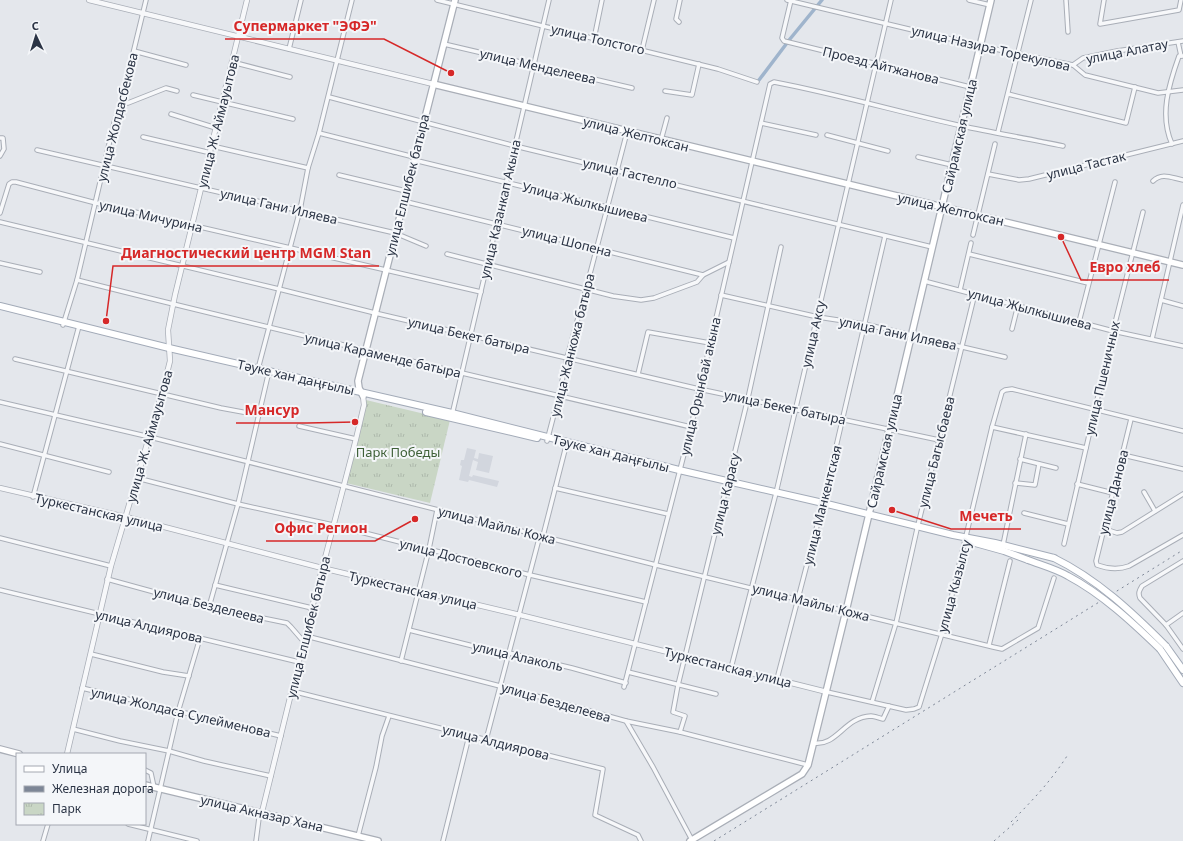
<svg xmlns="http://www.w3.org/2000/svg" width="1183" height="841" viewBox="0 0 1183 841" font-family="'Noto Sans',sans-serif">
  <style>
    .built { fill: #d2d6de }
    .park { fill: url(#park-tufts) }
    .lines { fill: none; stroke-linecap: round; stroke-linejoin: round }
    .canal { stroke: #9fb4cc; stroke-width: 3.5 }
    .minor-casing { stroke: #a9aeb7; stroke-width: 5.5 }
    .tertiary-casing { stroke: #a9aeb7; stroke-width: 6 }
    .secondary-casing { stroke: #a9aeb7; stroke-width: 8 }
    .primary-casing { stroke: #a3abb8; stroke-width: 8 }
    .minor { stroke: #f7f8fa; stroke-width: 3.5 }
    .tertiary { stroke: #f7f8fa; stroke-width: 4.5 }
    .secondary { stroke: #fff; stroke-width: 5.5 }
    .primary { stroke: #fff; stroke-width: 6 }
    .rail { stroke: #7d8696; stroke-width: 1; stroke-dasharray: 2 4; stroke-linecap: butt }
    .primary-bridge-casing { stroke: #a3abb8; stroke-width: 8; stroke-linecap: butt }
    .primary-bridge { stroke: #fff; stroke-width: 6 }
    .labels { text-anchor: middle; stroke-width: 4; stroke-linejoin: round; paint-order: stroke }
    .street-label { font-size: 13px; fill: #2b3445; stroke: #f4f6f9 }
    .park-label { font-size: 13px; fill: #3f6138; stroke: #f4f6f9 }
    .leader { fill: none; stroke: #d62828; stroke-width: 1.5 }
    .callout-dot { fill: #d62828; stroke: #f4f6f9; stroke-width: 1.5 }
    .callout-label { font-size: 14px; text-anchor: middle; font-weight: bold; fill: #d62828; stroke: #f4f6f9; stroke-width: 4; stroke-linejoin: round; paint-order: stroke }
  </style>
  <defs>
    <pattern id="park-tufts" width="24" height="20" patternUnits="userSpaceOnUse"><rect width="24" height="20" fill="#c9d6c5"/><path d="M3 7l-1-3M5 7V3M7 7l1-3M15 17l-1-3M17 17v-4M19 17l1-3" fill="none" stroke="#adb8ab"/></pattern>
  </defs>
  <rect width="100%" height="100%" fill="#e4e7ec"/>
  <polygon class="built" points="467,448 476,450 474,458 478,459 479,453 493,456 489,473 476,470 478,462 473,460 469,476 472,477 473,475 499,481 497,487 469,480 468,482 459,480 462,466 460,465 461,460 464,460"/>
  <polygon class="park" points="366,400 450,420 430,503 346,483"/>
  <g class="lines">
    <polyline class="canal" points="759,80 790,39 822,0"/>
    <g class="minor-casing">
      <g id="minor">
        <polyline points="437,0 718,69 757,82"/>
        <polyline points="787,0 980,46 1073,65 1085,75 1158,93 1183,90"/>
        <polyline points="791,0 782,38 784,41 970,87"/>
        <polyline points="969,0 990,5"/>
        <polyline points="1066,0 1068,32"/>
        <polyline points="1104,0 1100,24 1179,10 1181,0"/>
        <polyline points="679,22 676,19 680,0"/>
        <polyline points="594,39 602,0"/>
        <polyline points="1178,42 1181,56"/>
        <polyline points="444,44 632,88"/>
        <polyline points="289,49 301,0"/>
        <polyline points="642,50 654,0"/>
        <polyline points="134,51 186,65"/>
        <polyline points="232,62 290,77"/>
        <polyline points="1073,65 1083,58 1117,51 1183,41"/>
        <polyline points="665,91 692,95 699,64"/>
        <polyline points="1008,94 1126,123 1135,87"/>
        <polyline points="193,95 293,119"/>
        <polyline points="329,97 515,146 932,247"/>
        <polyline points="121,103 128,103 166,88 177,91"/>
        <polyline points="171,114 216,128"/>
        <polyline points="761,123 816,135"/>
        <polyline points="998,132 1031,0"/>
        <polyline points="319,133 414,157"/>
        <polyline points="827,135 888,151"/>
        <polyline points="143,137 211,153"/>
        <polyline points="0,138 3,138 4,149 0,156"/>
        <polyline points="661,140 667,118"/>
        <path d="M1172,144c-13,-29 -3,-60 7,-88h4"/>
        <polyline points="212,146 308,168"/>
        <polyline points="37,150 395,233 426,246"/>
        <polyline points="918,157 952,165"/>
        <polyline points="414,160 734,238"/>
        <polyline points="988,174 1019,180 1029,179 1183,141"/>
        <polyline points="339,175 406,191"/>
        <path d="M1153,181c9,-9 19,-3 30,-1"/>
        <polyline points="403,201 703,275 729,262"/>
        <polyline points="0,213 9,184 12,182 16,182 96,203 481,292"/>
        <polyline points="0,222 279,289 375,313 699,389 939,440"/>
        <polyline points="973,235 995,144"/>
        <polyline points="447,254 613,296 641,300 654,298 697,282 703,275"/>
        <polyline points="969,254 1088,283"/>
        <polyline points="0,263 40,272"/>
        <path d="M77,280c204,52 409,98 614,147"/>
        <polyline points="924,281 1113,331 1183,346"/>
        <polyline points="960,290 971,243"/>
        <polyline points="721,295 818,317 864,324 1005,357"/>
        <polyline points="1161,300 1183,306"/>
        <polyline points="1079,322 1115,182"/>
        <polyline points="63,325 77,280 114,123 121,103 146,0"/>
        <polyline points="1012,329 1018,305"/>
        <polyline points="1152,339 1183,205"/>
        <polyline points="15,359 221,408 259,415"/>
        <polyline points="258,369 300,210 308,168 319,133 352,0"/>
        <polyline points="638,374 648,332 710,343"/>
        <polyline points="0,402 150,437 656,565 993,647 1002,649 1038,628 1054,578"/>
        <polyline points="452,415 549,0"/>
        <path d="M1131,419l-35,142 1,4c11,4 21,5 32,1l54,-31"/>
        <polyline points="299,426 356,439"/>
        <polyline points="992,427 1086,448"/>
        <polyline points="547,441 559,395 567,358 586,289 627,132"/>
        <polyline points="0,444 109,472"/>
        <polyline points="1123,455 1183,469"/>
        <polyline points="1020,459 1056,468"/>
        <polyline points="137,478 238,504 333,525 530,575 646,602"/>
        <polyline points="1015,483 1035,485 1039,464"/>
        <polyline points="1077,484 1113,493"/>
        <polyline points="555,488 668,514"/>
        <polyline points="1144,492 1155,511"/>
        <polyline points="33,497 79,326"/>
        <polyline points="1024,513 1068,524"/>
        <polyline points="1105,529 1117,533 1122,532 1183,494"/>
        <polyline points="543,536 567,442"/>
        <polyline points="0,538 111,566"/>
        <polyline points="1064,544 1113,331 1143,212"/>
        <polyline points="1003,545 1026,434"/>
        <polyline points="107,579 209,607 287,623 291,627 304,642"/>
        <polyline points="215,585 312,608"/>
        <polyline points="0,590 299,662"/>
        <polyline points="209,607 238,504 269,371"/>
        <polyline points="1183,613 1166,625 1183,649"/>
        <path d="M1166,625l-26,-27c-2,-5 -1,-7 2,-12l41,-25"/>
        <polyline points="409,630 497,652 509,653 572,668 626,683"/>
        <polyline points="306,636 500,686 626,721 680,732 808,765"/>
        <polyline points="989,645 1010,561"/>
        <polyline points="91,654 163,672 189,676"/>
        <polyline points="401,661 429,549 437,510"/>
        <polyline points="731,668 776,493 891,0"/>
        <polyline points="628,672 716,694"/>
        <polyline points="777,679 823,503 885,236"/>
        <path d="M624,687l67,-260 79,-343 4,-2c63,12 125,30 188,44 33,7 68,13 101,20"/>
        <polyline points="82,688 281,736"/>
        <polyline points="292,691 603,769 595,815 638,835 641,841"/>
        <polyline points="827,692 906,710 914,709 919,707 945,624 992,427 1002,392 1005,390 1012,389 1183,431"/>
        <polyline points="872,702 896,623 917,529 975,293"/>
        <polyline points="626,721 653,767 692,840"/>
        <polyline points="73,729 120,741 169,751 204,761 271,776"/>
        <polyline points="680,732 685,716 673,712 678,685 748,398 781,247"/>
        <polyline points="486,740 540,535"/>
        <path d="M813,743c24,4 31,-26 58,-27 3,0 8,2 12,3l6,-13"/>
        <polyline points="145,770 151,773 154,787"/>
        <polyline points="128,824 197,841"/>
        <polyline points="358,836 376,767 382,736 389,716"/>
        <polyline points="43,841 48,824"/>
        <polyline points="148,841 178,712 200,638"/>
        <polyline points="256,841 259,818 262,812"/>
        <polyline points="443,841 469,736"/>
      </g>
    </g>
    <g class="tertiary-casing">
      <g id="tertiary">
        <polyline points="89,0 433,84"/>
        <polyline points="0,488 126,517 322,568 520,615 827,692"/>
        <polyline points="67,754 111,566 162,393 170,361 168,330 175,295 247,0"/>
        <polyline points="262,812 312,608 356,439 364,405 363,396"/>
      </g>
    </g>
    <g class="secondary-casing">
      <g id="secondary">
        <polyline points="433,84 1183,265"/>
        <polyline points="363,396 359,388 358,381 455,0"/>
        <polyline points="0,749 19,754"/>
        <polyline points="145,785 378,841"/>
        <polyline points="690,841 802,774 808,765 846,611 991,0"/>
      </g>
    </g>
    <g class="primary-casing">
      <g id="primary">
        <polyline points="0,306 169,348 452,413 679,470 823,503 953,535 995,543 1054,558"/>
        <polyline points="426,412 537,438"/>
        <polyline points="968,541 1004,551 1028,560"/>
        <polyline points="1166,646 1183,670"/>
        <polyline points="1160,649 1183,683"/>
      </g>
    </g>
    <use href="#minor" class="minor"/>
    <use href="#tertiary" class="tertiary"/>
    <use href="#secondary" class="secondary"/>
    <use href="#primary" class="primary"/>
    <g class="rail">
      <path d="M1011,822c21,-21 40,-41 56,-66"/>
      <polyline points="714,841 1183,550"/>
      <polyline points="994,841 1018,820"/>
    </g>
    <g class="primary-bridge-casing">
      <g id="primary-bridge">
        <path d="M1054,558c43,21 78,54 112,88"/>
        <path d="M1028,560c13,5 28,9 40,16 34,18 64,46 92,73"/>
      </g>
    </g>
    <use href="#primary-bridge" class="primary-bridge"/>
  </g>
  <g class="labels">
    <g class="street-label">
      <text transform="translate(598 39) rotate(13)" y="5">улица Толстого</text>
      <text transform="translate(991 48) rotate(13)" y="5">улица Назира Торекулова</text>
      <text transform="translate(1127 51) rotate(-11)" y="5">улица Алатау</text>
      <text transform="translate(881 65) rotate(14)" y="5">Проезд Айтжанова</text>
      <text transform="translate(538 66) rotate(13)" y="5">улица Менделеева</text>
      <text transform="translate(117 117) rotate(-76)" y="5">улица Жолдасбекова</text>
      <text transform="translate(218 121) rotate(-76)" y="5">улица Ж. Аймауытова</text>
      <text transform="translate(636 134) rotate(14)" y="5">улица Желтоксан</text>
      <text transform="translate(959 136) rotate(-77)" y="5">Сайрамская улица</text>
      <text transform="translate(1086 165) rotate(-14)" y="5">улица Тастак</text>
      <text transform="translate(630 173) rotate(13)" y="5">улица Гастелло</text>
      <text transform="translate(407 185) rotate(-76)" y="5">улица Елшибек батыра</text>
      <text transform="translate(585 202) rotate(14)" y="5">Улица Жылкышиева</text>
      <text transform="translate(279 206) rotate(13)" y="5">улица Гани Иляева</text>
      <text transform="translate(500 209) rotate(-77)" y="5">улица Казанкап Акына</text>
      <text transform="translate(951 209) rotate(13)" y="5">улица Желтоксан</text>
      <text transform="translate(151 216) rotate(13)" y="5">улица Мичурина</text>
      <text transform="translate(567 241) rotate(14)" y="5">улица Шопена</text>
      <text transform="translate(1030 309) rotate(15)" y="5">улица Жылкышиева</text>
      <text transform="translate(898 333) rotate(12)" y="5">улица Гани Иляева</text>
      <text transform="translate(813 334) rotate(-77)" y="5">улица Аксу</text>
      <text transform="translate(469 335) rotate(13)" y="5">улица Бекет батыра</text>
      <text transform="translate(572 345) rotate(-76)" y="5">улица Жанкожа батыра</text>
      <text transform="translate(383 355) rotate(13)" y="5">улица Караменде батыра</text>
      <text transform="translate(296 377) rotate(13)" y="5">Тәуке хан даңғылы</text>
      <text transform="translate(1102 378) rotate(-77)" y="5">улица Пшеничных</text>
      <text transform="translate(700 386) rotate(-77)" y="5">улица Орынбай акына</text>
      <text transform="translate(785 407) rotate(12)" y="5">улица Бекет батыра</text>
      <text transform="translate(149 436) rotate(-74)" y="5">улица Ж. Аймауытова</text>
      <text transform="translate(884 451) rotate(-77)" y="5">Сайрамская улица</text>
      <text transform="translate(936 452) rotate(-76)" y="5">улица Багысбаева</text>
      <text transform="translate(611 453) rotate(14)" y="5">Тәуке хан даңғылы</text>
      <text transform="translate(1113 492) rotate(-76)" y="5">улица Данова</text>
      <text transform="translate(725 494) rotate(-76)" y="5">улица Карасу</text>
      <text transform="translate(822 505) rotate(-76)" y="5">улица Манкентская</text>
      <text transform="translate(99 512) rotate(13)" y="5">Туркестанская улица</text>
      <text transform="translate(497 525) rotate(14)" y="5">улица Майлы Кожа</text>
      <text transform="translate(461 558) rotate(14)" y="5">улица Достоевского</text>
      <text transform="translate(954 586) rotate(-75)" y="5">улица Кызылсу</text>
      <text transform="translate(413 590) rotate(13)" y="5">Туркестанская улица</text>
      <text transform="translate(811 602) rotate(14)" y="5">улица Майлы Кожа</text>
      <text transform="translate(209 605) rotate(14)" y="5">улица Безделеева</text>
      <text transform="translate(149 626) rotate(13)" y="5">улица Алдиярова</text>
      <text transform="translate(308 627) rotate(-76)" y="5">улица Елшибек батыра</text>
      <text transform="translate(518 656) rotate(13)" y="5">улица Алаколь</text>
      <text transform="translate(728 667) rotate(14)" y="5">Туркестанская улица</text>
      <text transform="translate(556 702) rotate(16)" y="5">улица Безделеева</text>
      <text transform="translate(181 712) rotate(13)" y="5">улица Жолдаса Сулейменова</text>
      <text transform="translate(496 742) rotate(14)" y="5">улица Алдиярова</text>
      <text transform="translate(262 813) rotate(13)" y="5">улица Акназар Хана</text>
    </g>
    <g class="park-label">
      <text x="398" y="457">Парк Победы</text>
    </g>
  </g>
  <path class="leader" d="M451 73L384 39H225M106 321L113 266H379M1061 237L1081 280H1169M355 422L307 423H236M892 510L951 529H1021M415 519L375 541H266"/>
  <g class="callout-dot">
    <circle cx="451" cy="73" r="4"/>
    <circle cx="106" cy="321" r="4"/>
    <circle cx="1061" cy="237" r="4"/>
    <circle cx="355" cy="422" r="4"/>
    <circle cx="892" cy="510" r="4"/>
    <circle cx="415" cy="519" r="4"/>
  </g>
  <g class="callout-label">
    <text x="305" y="31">Супермаркет "ЭФЭ"</text>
    <text x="246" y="258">Диагностический центр MGM Stan</text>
    <text x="1125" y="272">Евро хлеб</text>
    <text x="272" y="415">Мансур</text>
    <text x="986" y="521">Мечеть</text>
    <text x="321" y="533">Офис Регион</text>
  </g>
  <rect x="16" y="753" width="130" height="72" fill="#f4f6f9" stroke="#a4a8b1"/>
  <rect x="24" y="766" width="20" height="6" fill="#ffffff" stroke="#a4a8b1"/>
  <text x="52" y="773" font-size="12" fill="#2b3445">Улица</text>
  <rect x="24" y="786" width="20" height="6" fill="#7d8696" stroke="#a4a8b1"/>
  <text x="52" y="793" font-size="12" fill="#2b3445">Железная дорога</text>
  <rect x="24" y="803" width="20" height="12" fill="url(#park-tufts)" stroke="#a4a8b1"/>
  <text x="52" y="813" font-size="12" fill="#2b3445">Парк</text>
  <g transform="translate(36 36) rotate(356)" stroke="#f4f6f9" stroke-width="3" paint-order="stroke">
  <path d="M0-3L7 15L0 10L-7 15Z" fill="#2b3445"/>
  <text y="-6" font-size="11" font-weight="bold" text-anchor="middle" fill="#2b3445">С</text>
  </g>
</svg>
